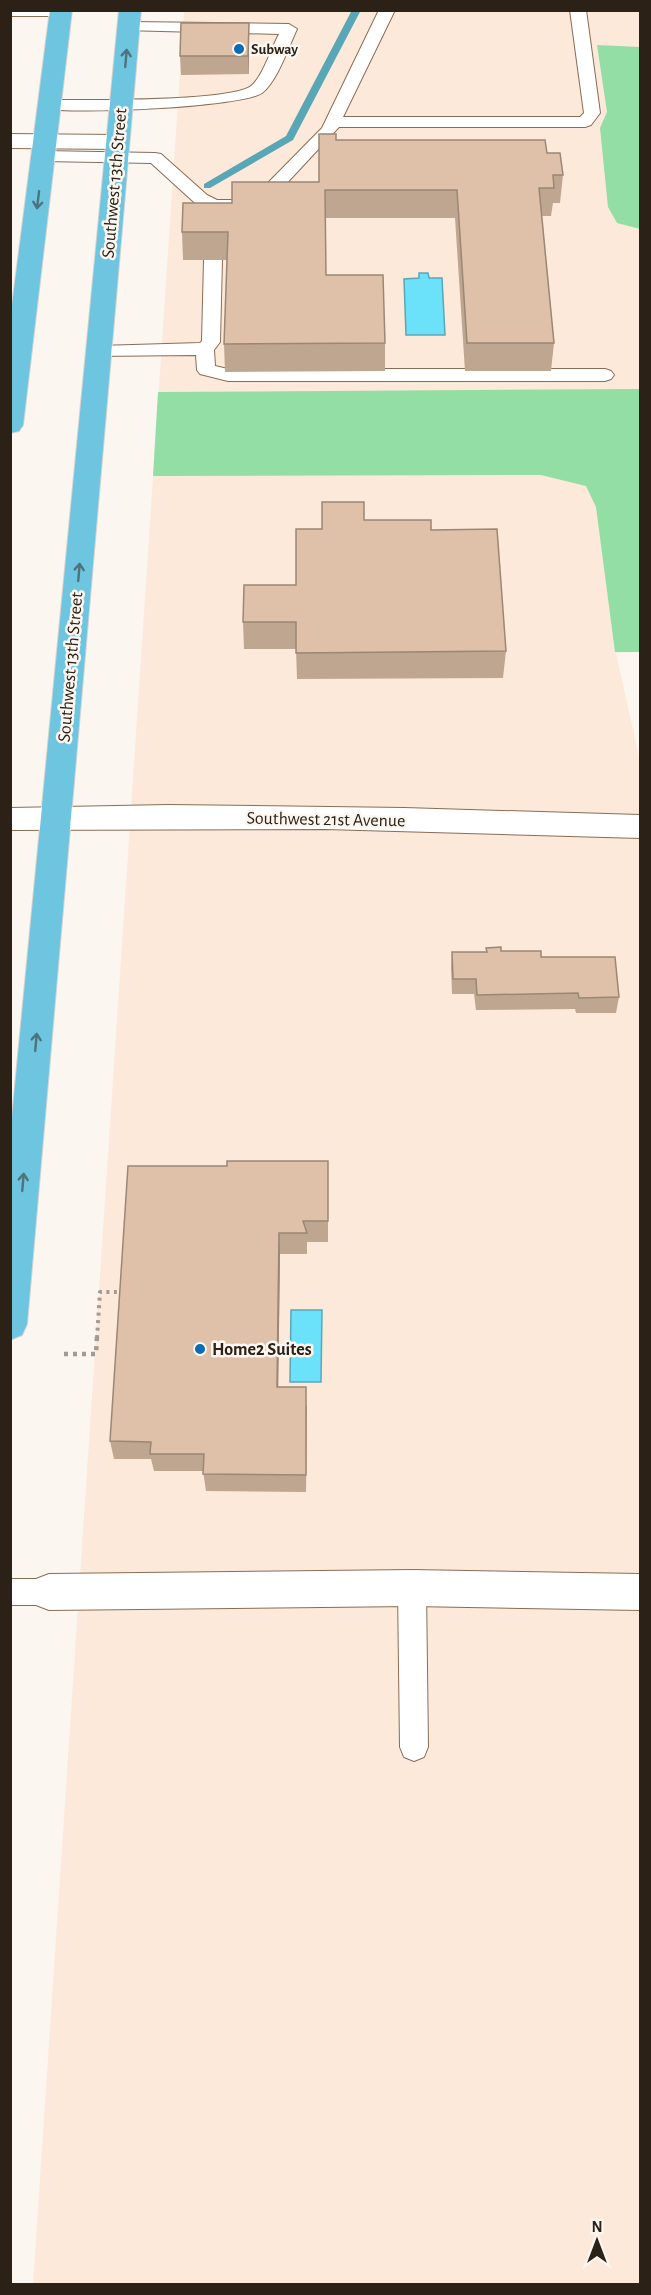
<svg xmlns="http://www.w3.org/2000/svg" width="651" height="2295" viewBox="0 0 651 2295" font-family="'Alegreya Sans',sans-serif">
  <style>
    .commercial { fill: #fde9d9 }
    .forest { fill: #92dea4 }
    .water { fill: #6ce1fa; stroke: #59a7b6; stroke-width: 1.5 }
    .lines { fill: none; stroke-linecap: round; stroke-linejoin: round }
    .stream { fill: #59a7b6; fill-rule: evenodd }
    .service-casing { stroke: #886d56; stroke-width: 2 }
    .minor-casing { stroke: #886d56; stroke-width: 2 }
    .primary-casing { stroke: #d5d3d1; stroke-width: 2 }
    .path-far1 { stroke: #a29a93; stroke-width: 4; stroke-dasharray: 3 4.5; stroke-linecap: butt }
    .path { stroke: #a29a93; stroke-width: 4.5; stroke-dasharray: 4 5; stroke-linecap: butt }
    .service { fill: #fff; fill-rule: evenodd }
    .minor { fill: #fff; fill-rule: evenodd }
    .primary { fill: #6ec5e0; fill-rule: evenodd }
    .wall { fill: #bfa690 }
    .shaded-wall { fill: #9b8776 }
    .building { fill: #dec1a8; stroke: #9b8776; stroke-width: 1.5 }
    .oneway { stroke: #4d737c }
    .poi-dot { fill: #076cb8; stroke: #fcf6f1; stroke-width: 2 }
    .labels { text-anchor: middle; stroke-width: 5; stroke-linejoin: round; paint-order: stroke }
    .far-poi-label { font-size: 15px; font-weight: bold; fill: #2c2117; stroke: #fcf6f1; text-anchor: start }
    .street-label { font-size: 18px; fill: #2c2117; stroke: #fcf6f1 }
    .poi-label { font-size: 18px; font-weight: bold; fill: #2c2117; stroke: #fcf6f1; text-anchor: start }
  </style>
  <rect width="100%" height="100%" fill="#fcf6f1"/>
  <polygon class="commercial" points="184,11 640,11 640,652 616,653 640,761 640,2284 33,2284"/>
  <g class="forest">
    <polygon points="597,45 640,47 640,229 617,223 608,207 600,128 607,112"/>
    <polygon points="640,389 640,652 615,652 596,507 586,486 541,475 153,476 158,392"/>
  </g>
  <g class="water">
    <polygon points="419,273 428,273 429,278 442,278 445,335 406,335 404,279 419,278"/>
    <polygon points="291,1310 322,1310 321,1382 290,1382"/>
  </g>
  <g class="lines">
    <polygon class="stream" points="352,10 361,10 293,140 210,188 204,188 204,184 286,136"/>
    <g class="service-casing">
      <g id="service">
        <polygon points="10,10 68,10 69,11 61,16 10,16"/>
        <polygon points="379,10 395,10 343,117 580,117 584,113 570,10 586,10 600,113 591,125 585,127 339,127 272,199 234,210 214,210 195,203 151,163 43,161 35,156 43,151 155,153 161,154 207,195 217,200 233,200 260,191 322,128"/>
        <path d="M129,22l160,2 8,5c-8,17 -20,53 -35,64 -19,14 -192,22 -218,15l-2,-3 8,-5c34,0 180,2 201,-14 11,-8 21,-39 28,-52l-156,-4 -2,-3z"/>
        <polygon points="213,255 219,256 222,260 220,342 214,350 215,366 228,369 605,369 611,371 614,375 611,379 605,381 228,381 200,374 197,370 196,355 93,356 90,352 93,348 99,346 200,343 202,341 204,260 207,256"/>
        <polygon points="412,1575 422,1579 426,1588 428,1747 424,1757 414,1761 404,1757 400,1747 398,1588 402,1579"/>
        <polygon points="10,1579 49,1579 59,1583 63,1592 59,1601 49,1605 10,1605"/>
      </g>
    </g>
    <g class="minor-casing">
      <g id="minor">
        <polygon points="10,134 118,135 126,137 129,142 126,147 118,149 10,148"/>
        <polygon points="168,805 404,808 640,815 640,838 325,829 10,830 10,808"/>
        <polygon points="412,1570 640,1574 640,1610 412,1606 49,1610 36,1605 30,1592 36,1579 49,1574"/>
      </g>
    </g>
    <g class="primary-casing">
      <g id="primary">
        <polygon points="50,10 72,10 23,425 19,431 10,433 10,321"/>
        <polygon points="119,10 141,10 27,1324 22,1335 10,1340 10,1138"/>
      </g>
    </g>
    <polyline class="path-far1" points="97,1338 100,1292 123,1292"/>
    <polyline class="path" points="64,1354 96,1354 97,1336"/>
    <use href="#service" class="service"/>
    <use href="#minor" class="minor"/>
    <use href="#primary" class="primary"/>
  </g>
  <g class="wall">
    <polygon points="249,23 249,74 181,75 180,56"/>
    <polygon points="336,140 547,153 563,175 560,203 553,203 551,216 542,216 554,343 551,371 465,371 455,218 325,218 326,275 385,343 385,371 225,372 224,344 227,260 183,260 182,232 232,203 319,182"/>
    <polygon points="364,520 431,530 506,651 503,678 297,679 296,649 244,649 243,622 296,585 322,529"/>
    <polygon points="486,948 501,951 541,957 619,997 616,1013 576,1013 575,1009 476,1010 474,994 452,994 451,967 452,952 486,952"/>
    <polygon points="328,1161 328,1242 307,1242 307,1254 280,1254 278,1387 307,1406 306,1492 206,1491 203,1471 154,1471 151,1459 114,1459 110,1441 227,1166"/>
  </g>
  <g class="shaded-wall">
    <polygon points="249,23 249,74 248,56"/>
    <polygon points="279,1233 280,1254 278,1406 277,1387"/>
  </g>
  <g class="building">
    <polygon points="181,23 249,23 248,56 180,56"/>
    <polygon points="319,134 336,134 336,140 545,140 547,153 560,153 563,175 553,175 554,188 539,188 554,343 467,343 457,190 325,190 326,275 383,275 385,343 224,344 228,232 182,232 183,203 232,203 232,182 319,182"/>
    <polygon points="322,502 364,502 364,520 431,520 431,530 497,529 506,651 296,653 296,622 243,622 244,585 296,585 296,529 322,529"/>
    <polygon points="501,947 501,951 541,951 541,957 615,957 619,997 579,998 578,993 477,995 476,979 453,979 452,952 487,952 486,948"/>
    <polygon points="227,1161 328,1161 328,1221 303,1221 307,1233 279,1233 277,1387 306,1387 306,1475 203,1474 204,1454 150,1454 151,1442 110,1441 128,1166 227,1166"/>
  </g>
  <defs><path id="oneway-shaft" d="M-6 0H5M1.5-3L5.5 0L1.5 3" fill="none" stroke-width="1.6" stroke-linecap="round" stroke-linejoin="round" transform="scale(1.5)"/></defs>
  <g class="oneway">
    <use href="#oneway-shaft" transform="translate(126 58) rotate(-85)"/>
    <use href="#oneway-shaft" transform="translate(38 200) rotate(97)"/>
    <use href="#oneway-shaft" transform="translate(79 572) rotate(-85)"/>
    <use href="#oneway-shaft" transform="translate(36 1042) rotate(-85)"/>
    <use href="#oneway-shaft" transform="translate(23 1182) rotate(-85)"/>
  </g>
  <g class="poi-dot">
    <circle cx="239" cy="49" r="6"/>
    <circle cx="200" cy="1349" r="6"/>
  </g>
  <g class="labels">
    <g class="far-poi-label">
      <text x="251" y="54">Subway</text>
    </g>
    <g class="street-label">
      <text transform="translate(114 183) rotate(-85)" y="6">Southwest 13th Street</text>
      <text transform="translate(70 667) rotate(-85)" y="6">Southwest 13th Street</text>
      <text transform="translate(326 819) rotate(1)" y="6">Southwest 21st Avenue</text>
    </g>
    <g class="poi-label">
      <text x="212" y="1355">Home2 Suites</text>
    </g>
  </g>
  <rect width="651" height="2295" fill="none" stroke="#2c2117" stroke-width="24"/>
  <g transform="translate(597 2241)" stroke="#fcf6f1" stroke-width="4.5" paint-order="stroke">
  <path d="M0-4.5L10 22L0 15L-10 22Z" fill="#2c2117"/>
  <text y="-9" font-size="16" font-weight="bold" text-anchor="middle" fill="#2c2117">N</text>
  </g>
</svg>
